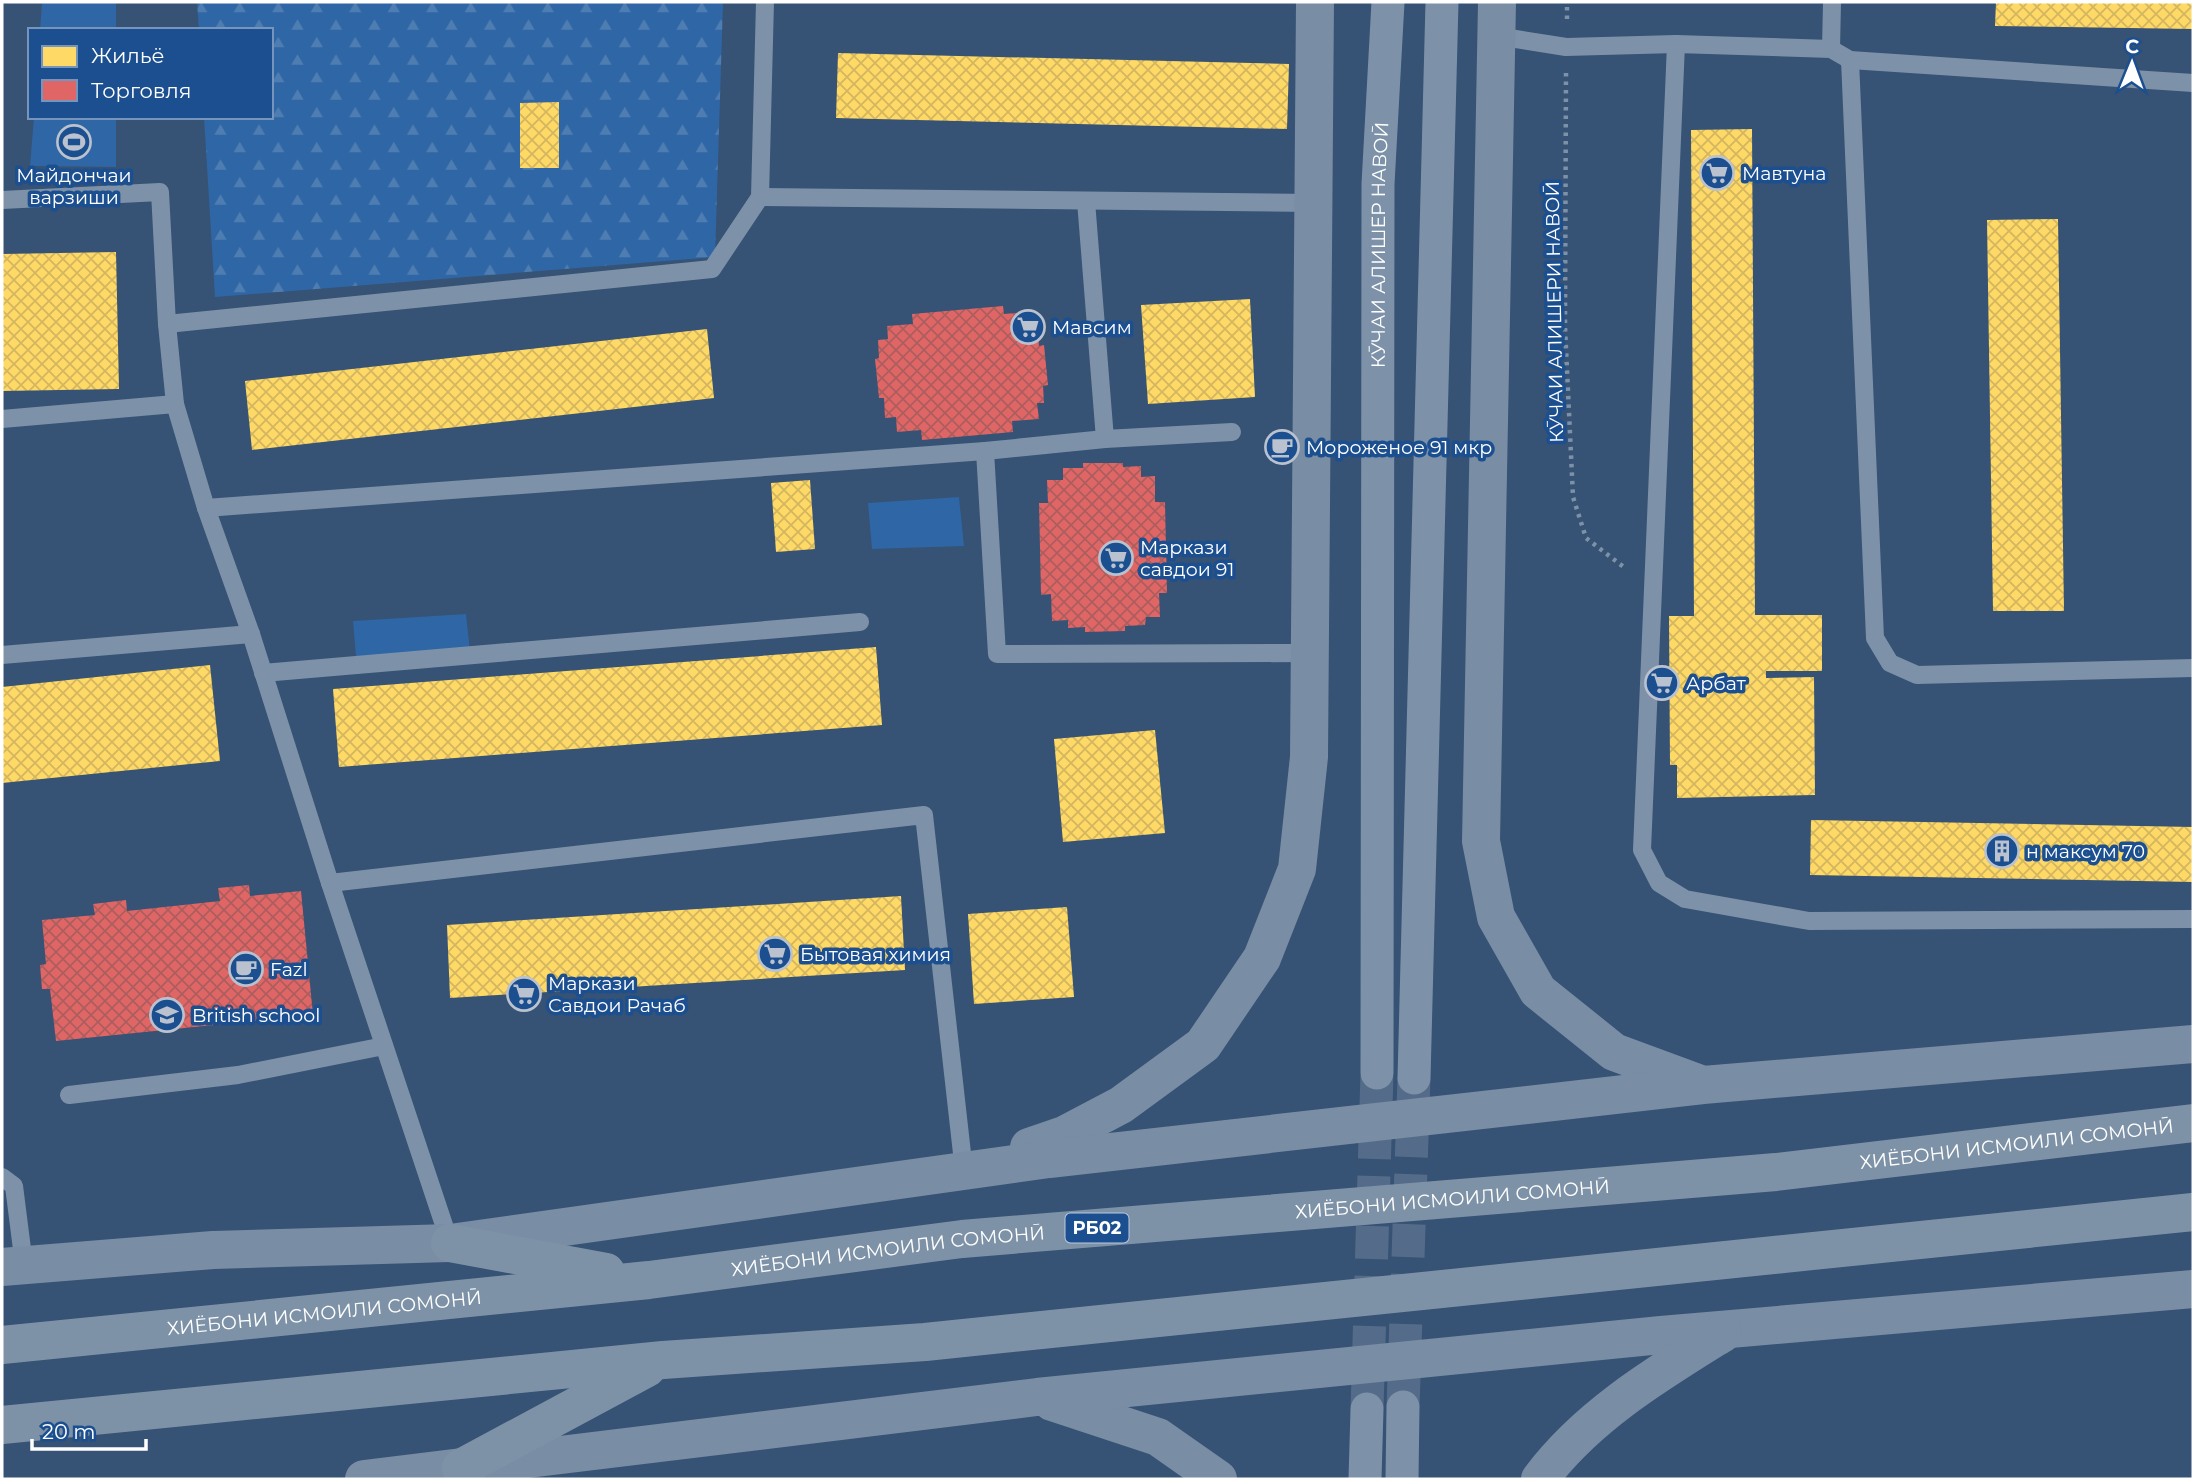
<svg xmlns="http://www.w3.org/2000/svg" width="2195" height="1481" viewBox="0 0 2195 1481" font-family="Montserrat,sans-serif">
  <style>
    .green { fill: #2f66a5 }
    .forest { fill: url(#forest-firs) }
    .homes { fill: url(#homes-cross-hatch) }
    .shops { fill: url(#shops-cross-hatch) }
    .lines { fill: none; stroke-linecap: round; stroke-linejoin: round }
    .street-tunnel { stroke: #546c89; stroke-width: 33; stroke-dasharray: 33 17; stroke-linecap: butt }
    .path { stroke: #7d92a8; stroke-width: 4.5; stroke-dasharray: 3.5 5; stroke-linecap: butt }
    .lane { stroke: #7d92a8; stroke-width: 18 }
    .street { stroke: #7d92a8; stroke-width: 33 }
    .secondary { stroke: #798da4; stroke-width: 38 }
    .highway { stroke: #7e92a7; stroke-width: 38 }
    .labels { text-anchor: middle; stroke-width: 7; stroke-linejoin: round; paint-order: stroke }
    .shield { fill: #1b4f8f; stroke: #bbcadd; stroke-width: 2 }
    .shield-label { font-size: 18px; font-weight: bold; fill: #fff }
    .poi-label { font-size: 19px; fill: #fff; stroke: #1b4f8f; text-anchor: start }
    .street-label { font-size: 19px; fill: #fff; stroke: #1b4f8f }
  </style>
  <defs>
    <pattern id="forest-firs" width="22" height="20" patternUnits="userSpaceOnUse" patternTransform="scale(1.75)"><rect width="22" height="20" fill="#2f66a5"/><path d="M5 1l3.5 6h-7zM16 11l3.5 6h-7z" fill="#4e7db2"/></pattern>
    <pattern id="homes-cross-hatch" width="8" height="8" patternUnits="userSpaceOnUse" patternTransform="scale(1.75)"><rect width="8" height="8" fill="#ffd966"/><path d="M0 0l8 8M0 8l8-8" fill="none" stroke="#d2b660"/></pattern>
    <pattern id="shops-cross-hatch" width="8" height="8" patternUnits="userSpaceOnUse" patternTransform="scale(1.75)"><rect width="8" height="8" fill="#e06666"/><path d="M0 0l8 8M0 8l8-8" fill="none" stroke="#ac5d5d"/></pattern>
  </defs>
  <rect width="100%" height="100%" fill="#365274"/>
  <g class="green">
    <polygon points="42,2 116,2 116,30 40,30"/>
    <polygon points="34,117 116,117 116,167 30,166"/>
    <polygon points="959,497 964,546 872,549 868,503"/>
    <polygon points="466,614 471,661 357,669 353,621"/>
  </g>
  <polygon class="forest" points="197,2 723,2 715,257 215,297 204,117 271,117 271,30 199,30"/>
  <g class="homes">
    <polygon points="1996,2 2193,2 2193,29 1995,26"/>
    <polygon points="838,53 1289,64 1287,129 836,118"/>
    <polygon points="559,102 559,168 520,168 520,103"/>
    <polygon points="1752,129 1755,615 1822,615 1822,671 1766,671 1766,678 1814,677 1815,795 1677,798 1677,765 1670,765 1669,616 1694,616 1691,130"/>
    <polygon points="2058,219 2064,611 1993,611 1987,220"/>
    <polygon points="116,252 119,389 2,391 2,254"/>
    <polygon points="1250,299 1255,397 1148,404 1141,305"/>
    <polygon points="707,329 714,398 252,450 245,381"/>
    <polygon points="810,480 815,549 776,552 771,483"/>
    <polygon points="876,647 882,725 339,767 333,689"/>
    <polygon points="210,665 220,761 2,783 2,687"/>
    <polygon points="1155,730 1165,833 1063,842 1054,739"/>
    <polygon points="1811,820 2193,827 2193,882 1810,875"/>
    <polygon points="901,896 905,970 450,998 447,925"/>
    <polygon points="1067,907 1074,997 974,1004 968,914"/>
  </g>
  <g class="shops">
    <polygon points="1003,306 1004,314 1028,312 1029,326 1037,326 1039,346 1044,345 1048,385 1043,386 1044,403 1037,403 1039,419 1012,421 1013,432 922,440 921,430 897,432 896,417 885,418 884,398 879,398 875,359 879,358 878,340 888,339 887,326 913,324 912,314"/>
    <polygon points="1083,463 1123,463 1123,467 1141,466 1141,477 1155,476 1155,502 1165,502 1167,593 1159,593 1160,617 1146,617 1145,625 1125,626 1125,631 1085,632 1085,627 1068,628 1068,620 1052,621 1051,594 1041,595 1039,503 1048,503 1047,480 1063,480 1063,468 1083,468"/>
    <polygon points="249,885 250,896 301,891 313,1015 56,1041 50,989 42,989 40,965 46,964 42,920 95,915 93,904 126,900 127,911 220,901 218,888"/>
  </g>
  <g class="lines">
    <g class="street-tunnel">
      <polyline points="1403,1407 1414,1078"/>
      <polyline points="1367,1409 1377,1073"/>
    </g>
    <g class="path">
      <polyline points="1567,19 1567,2"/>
      <polyline points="1566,73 1565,327 1573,497 1586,538 1625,568"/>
    </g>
    <g class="lane">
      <polyline points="1497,36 1566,47 1676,44 1831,49 1850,60 2193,83"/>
      <polyline points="1676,44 1642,850 1659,883 1685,899 1809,921 2193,919"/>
      <polyline points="1831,49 1832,2"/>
      <polyline points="1850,60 1875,638 1890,663 1917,675 2193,668"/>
      <polyline points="760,197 1313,203"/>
      <polyline points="2,200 160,192 167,324 175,404"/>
      <polyline points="1086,201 1105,439 1232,432"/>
      <polyline points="167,324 712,269 760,197 765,2"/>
      <polyline points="2,419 175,404 206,508 251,634 330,883"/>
      <polyline points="1105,439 985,451 997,654 1309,653"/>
      <polyline points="206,508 985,451"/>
      <polyline points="2,655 251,634"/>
      <polyline points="263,673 860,622"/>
      <polyline points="69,1095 238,1075 384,1046"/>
      <polyline points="2,1177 14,1186 24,1265"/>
      <polyline points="450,1243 330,883 924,815 964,1171"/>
    </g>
    <g class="street">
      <path id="s1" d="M1377,1073l1,-889 10,-182"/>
      <polyline points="1414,1078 1442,2"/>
      <polyline points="1365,1479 1367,1409"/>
      <polyline points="1402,1479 1403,1407"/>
    </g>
    <g class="secondary">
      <polyline points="1497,2 1481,841 1496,917 1538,991 1614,1052 1698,1083"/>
      <polyline points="1029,1147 1064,1135 1121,1105 1203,1045 1262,958 1297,869 1309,757 1315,2"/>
      <polyline points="2,1267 213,1250 450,1243 1049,1159 1703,1085 2193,1044"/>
      <polyline points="1052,1402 1158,1437 1218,1479"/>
      <polyline points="364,1479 1037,1397 1661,1335 2193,1289"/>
      <path d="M1540,1479c47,-63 117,-105 183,-146"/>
    </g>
    <g class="highway">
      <polyline points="450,1243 606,1272"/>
      <path id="s2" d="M2,1345l647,-65 313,-41 814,-67 417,-49"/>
      <polyline points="2,1425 663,1360 925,1342 2193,1212"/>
      <polyline points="461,1468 647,1368"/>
    </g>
  </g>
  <defs>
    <g id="stadium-ring" transform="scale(1.75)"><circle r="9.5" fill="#1b4f8f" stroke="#b9c2ce" stroke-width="1.5"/><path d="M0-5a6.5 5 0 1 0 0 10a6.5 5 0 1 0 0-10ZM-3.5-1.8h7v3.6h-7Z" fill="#b9c2ce"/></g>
    <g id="supermarket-ring" transform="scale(1.75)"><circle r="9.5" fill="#1b4f8f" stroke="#b9c2ce" stroke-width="1.5"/><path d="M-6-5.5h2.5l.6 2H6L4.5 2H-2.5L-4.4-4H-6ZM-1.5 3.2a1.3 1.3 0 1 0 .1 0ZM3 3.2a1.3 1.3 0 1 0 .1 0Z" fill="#b9c2ce"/></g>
    <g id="cafe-ring" transform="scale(1.75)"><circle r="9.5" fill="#1b4f8f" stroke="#b9c2ce" stroke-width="1.5"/><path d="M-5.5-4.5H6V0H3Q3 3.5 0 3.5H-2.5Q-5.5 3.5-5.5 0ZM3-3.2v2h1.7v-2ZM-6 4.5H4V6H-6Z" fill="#b9c2ce"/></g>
    <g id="building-ring" transform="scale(1.75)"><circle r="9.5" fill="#1b4f8f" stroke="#b9c2ce" stroke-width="1.5"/><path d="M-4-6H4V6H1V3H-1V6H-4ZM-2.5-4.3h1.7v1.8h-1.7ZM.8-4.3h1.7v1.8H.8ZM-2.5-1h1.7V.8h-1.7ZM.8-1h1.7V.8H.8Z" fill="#b9c2ce"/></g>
    <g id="school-ring" transform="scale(1.75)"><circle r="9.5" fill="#1b4f8f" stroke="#b9c2ce" stroke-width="1.5"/><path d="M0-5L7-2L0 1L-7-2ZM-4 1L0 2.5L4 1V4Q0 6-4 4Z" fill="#b9c2ce"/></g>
  </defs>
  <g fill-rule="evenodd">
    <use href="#stadium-ring" x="74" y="142"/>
    <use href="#supermarket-ring" x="1717" y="173"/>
    <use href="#supermarket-ring" x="1028" y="327"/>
    <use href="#cafe-ring" x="1282" y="447"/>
    <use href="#supermarket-ring" x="1116" y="558"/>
    <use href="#supermarket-ring" x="1662" y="683"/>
    <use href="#building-ring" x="2002" y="851"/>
    <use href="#supermarket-ring" x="775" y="954"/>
    <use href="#cafe-ring" x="246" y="969"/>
    <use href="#supermarket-ring" x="524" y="994"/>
    <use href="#school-ring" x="167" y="1015"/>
  </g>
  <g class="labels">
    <rect class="shield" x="1065.5" y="1213.5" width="63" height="29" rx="5"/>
    <g class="shield-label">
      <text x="1097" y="1234">РБ02</text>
    </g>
    <g class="poi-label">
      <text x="1742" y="180">Мавтуна</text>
      <text x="74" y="182" text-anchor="middle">Майдончаи<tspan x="74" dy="22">варзиши</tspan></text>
      <text x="1052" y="334">Мавсим</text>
      <text x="1306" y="454">Мороженое 91 мкр</text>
      <text x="1140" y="554">Маркази<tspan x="1140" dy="22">савдои 91</tspan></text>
      <text x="1686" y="690">Арбат</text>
      <text x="2026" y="858">н максум 70</text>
      <text x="800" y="961">Бытовая химия</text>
      <text x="270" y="976">Fazl</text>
      <text x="548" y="990">Маркази<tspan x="548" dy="22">Савдои Рачаб</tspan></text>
      <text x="192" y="1022">British school</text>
    </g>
    <g class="street-label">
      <text dy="7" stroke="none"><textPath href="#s1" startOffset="828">КӮЧАИ АЛИШЕР НАВОӢ</textPath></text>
      <text transform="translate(1554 312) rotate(-91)" y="7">КӮЧАИ АЛИШЕРИ НАВОӢ</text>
      <text dy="7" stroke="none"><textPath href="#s2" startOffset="2025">ХИЁБОНИ ИСМОИЛИ СОМОНӢ</textPath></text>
      <text dy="7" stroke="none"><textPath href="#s2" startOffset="1458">ХИЁБОНИ ИСМОИЛИ СОМОНӢ</textPath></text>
      <text dy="7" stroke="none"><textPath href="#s2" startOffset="891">ХИЁБОНИ ИСМОИЛИ СОМОНӢ</textPath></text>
      <text dy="7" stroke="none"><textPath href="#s2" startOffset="324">ХИЁБОНИ ИСМОИЛИ СОМОНӢ</textPath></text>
    </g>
  </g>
  <rect width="2195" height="1481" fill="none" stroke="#ffffff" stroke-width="7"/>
  <rect x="28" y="28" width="245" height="91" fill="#1b4f8f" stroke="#7695bc" stroke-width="2"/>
  <rect x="42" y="46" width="35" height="21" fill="#ffd966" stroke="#7695bc" stroke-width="2"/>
  <text x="91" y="63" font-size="21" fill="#ffffff">Жильё</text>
  <rect x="42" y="80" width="35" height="21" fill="#e06666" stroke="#7695bc" stroke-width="2"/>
  <text x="91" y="98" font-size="21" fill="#ffffff">Торговля</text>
  <g transform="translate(2132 63) rotate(1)" stroke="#1b4f8f" stroke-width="5" paint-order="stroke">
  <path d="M0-5L12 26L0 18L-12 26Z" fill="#ffffff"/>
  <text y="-10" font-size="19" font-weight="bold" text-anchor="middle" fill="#ffffff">С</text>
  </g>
  <path d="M32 1439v10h114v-10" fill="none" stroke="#ffffff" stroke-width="3.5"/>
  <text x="42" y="1439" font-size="21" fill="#ffffff" stroke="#1b4f8f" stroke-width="5" paint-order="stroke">20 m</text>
</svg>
